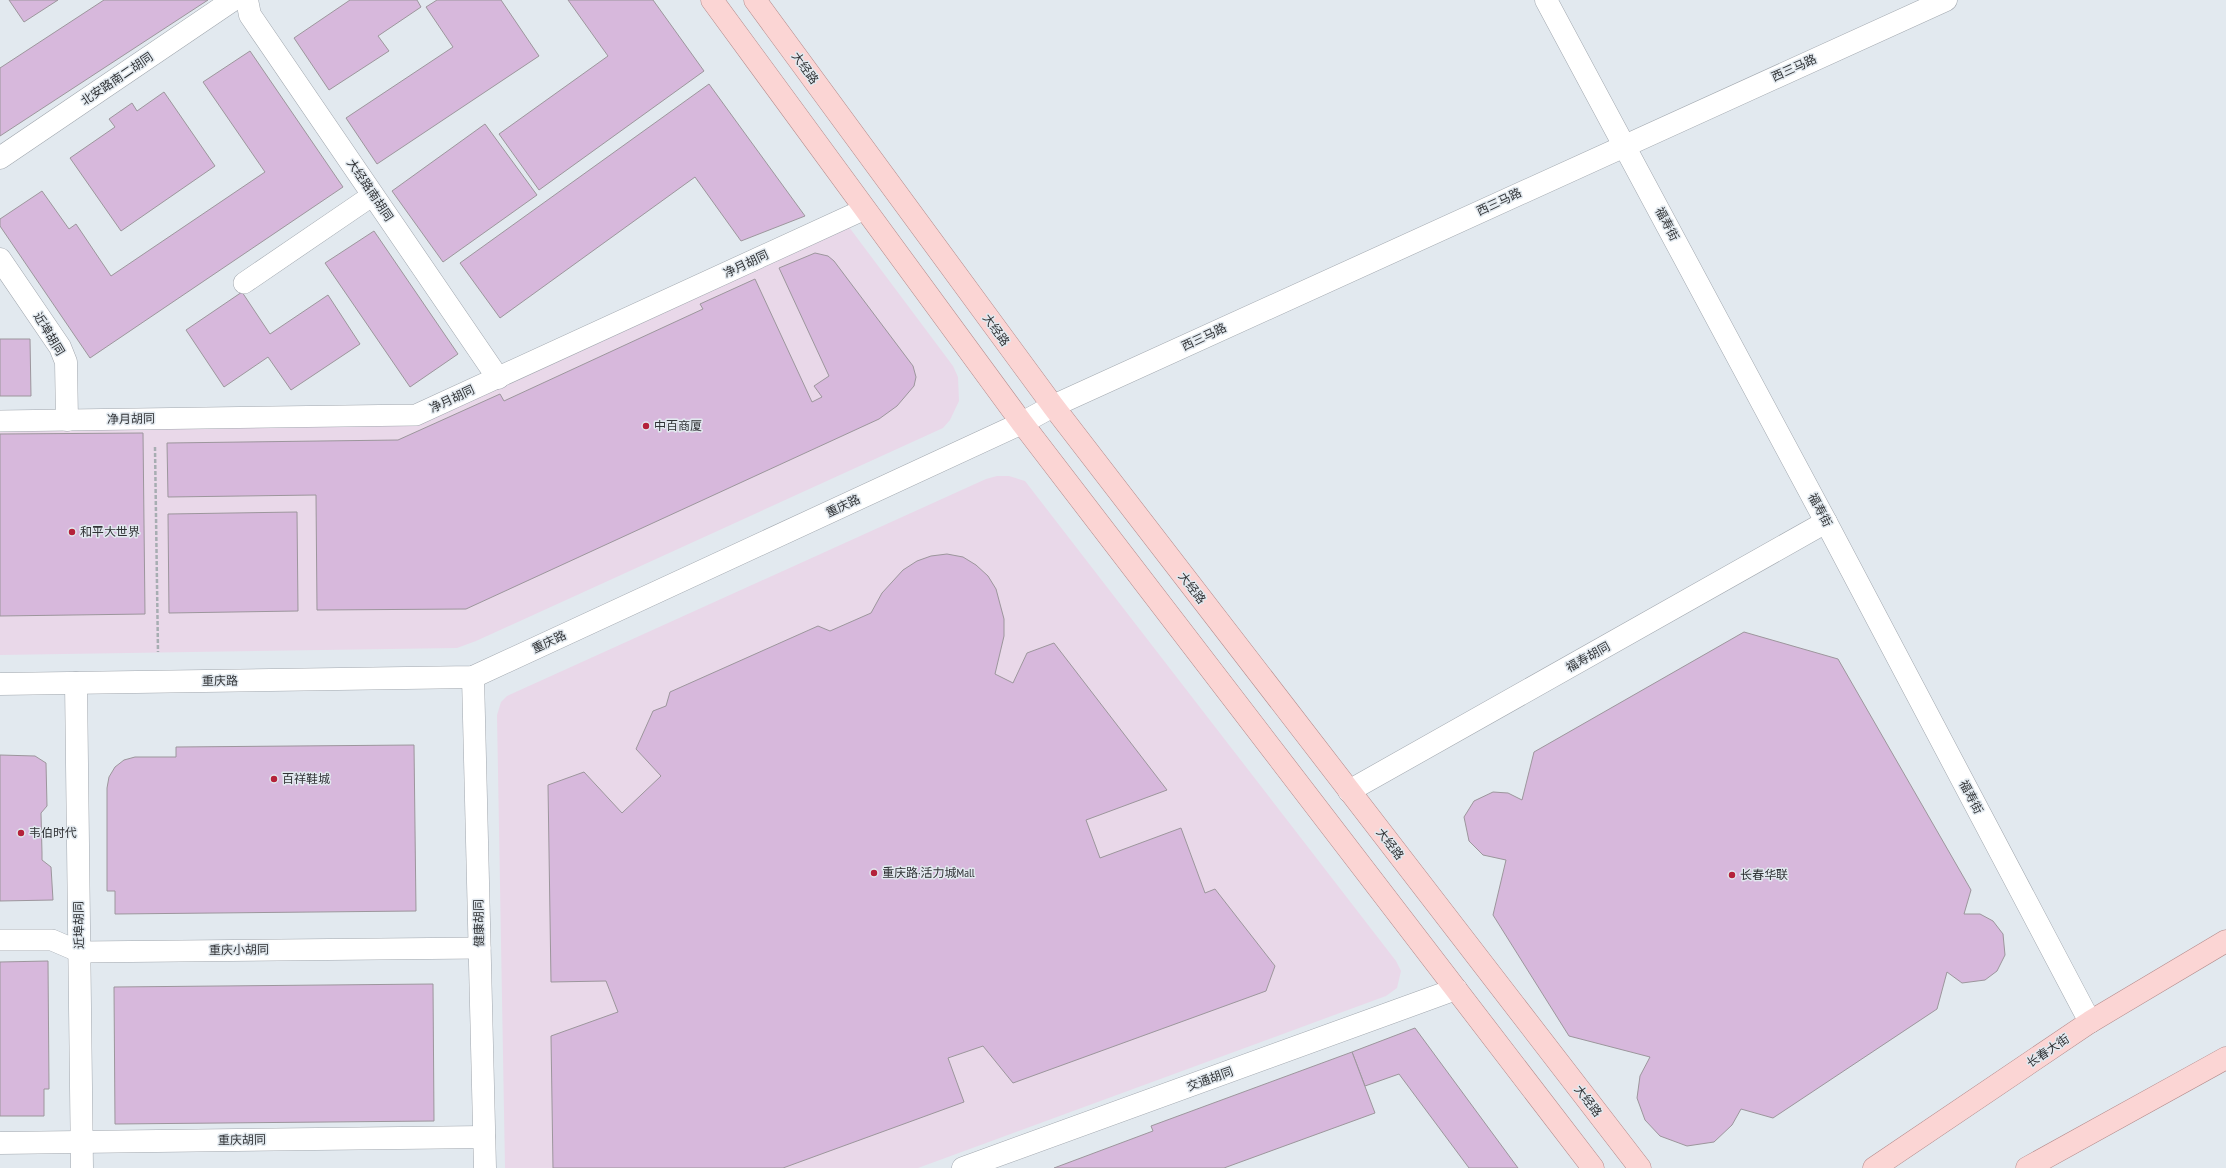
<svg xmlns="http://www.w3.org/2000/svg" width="2226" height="1168" viewBox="0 0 2226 1168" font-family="'PT Sans Narrow','Noto Sans SC',sans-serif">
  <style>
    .commercial { fill: #e9d8e9 }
    .building { fill: #d7b8dc; stroke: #9c969c }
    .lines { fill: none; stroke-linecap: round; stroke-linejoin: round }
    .lane-casing { stroke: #a1a7ae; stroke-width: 22 }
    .street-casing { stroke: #a1a7ae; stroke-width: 23 }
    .secondary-casing { stroke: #a1a7ae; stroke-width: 23 }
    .primary-casing { stroke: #b38a8a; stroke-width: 23 }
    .path { stroke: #a7adb2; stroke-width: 2.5; stroke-dasharray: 4 2; stroke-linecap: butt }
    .lane { stroke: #fff; stroke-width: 21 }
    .street { stroke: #fff; stroke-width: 22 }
    .secondary { stroke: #fff; stroke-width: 22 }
    .primary { stroke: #fbd5d4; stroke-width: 22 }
    .poi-dot { fill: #b4223a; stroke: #e2e9ef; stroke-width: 1.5 }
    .labels { text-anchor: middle; stroke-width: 3; stroke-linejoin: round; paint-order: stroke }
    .street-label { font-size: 12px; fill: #303235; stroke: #e2e9ef }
    .poi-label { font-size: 12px; fill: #303235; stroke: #e2e9ef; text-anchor: start }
  </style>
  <rect width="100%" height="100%" fill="#e2e9ef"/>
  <g class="commercial">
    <polygon points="849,227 953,366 958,377 959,401 950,420 943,428 476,641 457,648 0,655 0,429 419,423"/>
    <polygon points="997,476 1009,476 1025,481 1396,961 1401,971 1397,988 1386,996 918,1168 505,1168 497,715 501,702 507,696 986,479"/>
  </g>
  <g class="building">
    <polygon points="9,0 58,0 24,22"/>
    <polygon points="104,0 208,0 0,136 0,68"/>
    <polygon points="350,0 417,0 421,7 378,36 389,51 329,90 294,38"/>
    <polygon points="437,0 501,0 539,56 377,164 346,118 453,47 426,7"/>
    <polygon points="568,0 653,0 704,71 539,190 499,134 608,56"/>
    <polygon points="250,51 343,187 90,358 0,226 0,219 42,191 69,229 76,224 111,276 265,172 203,82"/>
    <polygon points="709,84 805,216 741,241 695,177 500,318 460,263"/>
    <polygon points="164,92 215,166 121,231 70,158 115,127 109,119 132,103 137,111"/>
    <polygon points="485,124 537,195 443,262 392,191"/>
    <polygon points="374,231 458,354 410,387 325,263"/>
    <polygon points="815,253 828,256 834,261 913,366 916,377 914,386 897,406 879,419 466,609 317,610 316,495 168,497 167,443 398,440 500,394 504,401 703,309 700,304 755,279 812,402 822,397 814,386 829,376 779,268"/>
    <polygon points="242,292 270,334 328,295 360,344 291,390 268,357 224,387 186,330"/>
    <polygon points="0,339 30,339 31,396 0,396"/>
    <polygon points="143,433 145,614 0,616 0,434"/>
    <polygon points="297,512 298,611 169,613 168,514"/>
    <polygon points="947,554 963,557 976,565 988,576 996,589 1004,619 1004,636 995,674 1013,683 1027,653 1054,643 1167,790 1086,820 1100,858 1181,828 1205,893 1215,889 1275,966 1266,991 1013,1083 983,1046 948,1058 964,1102 783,1168 553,1168 551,1036 618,1012 606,981 551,982 548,785 584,772 622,813 661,776 636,749 653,711 666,706 670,692 818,626 830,631 871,613 882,593 903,570 917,561 931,556"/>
    <polygon points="1744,632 1838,659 1971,890 1964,914 1980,914 1993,921 2003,934 2005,955 1997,971 1985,980 1962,983 1947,972 1937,1009 1773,1118 1741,1109 1732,1125 1714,1142 1687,1146 1660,1136 1645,1120 1637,1098 1640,1076 1650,1057 1569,1036 1493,915 1506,860 1483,855 1469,841 1464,817 1474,801 1493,792 1508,793 1522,800 1534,752"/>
    <polygon points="414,745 416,911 115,914 115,891 107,891 107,788 109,777 115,767 124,760 135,757 176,757 176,747"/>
    <polygon points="0,755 35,756 46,763 47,806 41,813 42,853 42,860 51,867 53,900 0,901"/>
    <polygon points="48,961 49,1089 44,1089 44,1116 0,1116 0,962"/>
    <polygon points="433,984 434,1121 115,1124 114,987"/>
    <polygon points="1415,1028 1518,1168 1469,1168 1399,1074 1365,1086 1352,1052"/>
    <polygon points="1352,1052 1375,1113 1224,1168 1054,1168 1153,1131 1151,1126"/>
  </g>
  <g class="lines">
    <g class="lane-casing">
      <g id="lane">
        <polyline points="244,283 373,195"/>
        <polyline points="0,421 416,415 865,209"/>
        <polyline points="0,940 52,940 80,952 480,948"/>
      </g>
    </g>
    <g class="street-casing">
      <g id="street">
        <polyline points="247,0 250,15 498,378"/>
        <polyline points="1546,0 1826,522 2090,1022"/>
        <polyline points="0,158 233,0"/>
        <polyline points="0,259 60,347 66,362 67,420"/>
        <polyline points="76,683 82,1168"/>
        <polyline points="1349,791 1826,522"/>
        <polyline points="0,1143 484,1137"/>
        <polyline points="963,1168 1456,989"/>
      </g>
    </g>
    <g class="secondary-casing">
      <g id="secondary">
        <polyline points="473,677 485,1168"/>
        <polyline points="0,684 473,677 1022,423 1053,406 1946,0"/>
      </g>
    </g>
    <g class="primary-casing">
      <g id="primary">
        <polyline points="712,0 1022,423 1593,1168"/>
        <polyline points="755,0 1053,406 1640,1168"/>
        <polyline points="1874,1168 2090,1022 2226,941"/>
        <polyline points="2027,1168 2226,1058"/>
      </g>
    </g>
    <polyline class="path" points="155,447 158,652"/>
    <use href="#lane" class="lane"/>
    <use href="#street" class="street"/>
    <use href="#secondary" class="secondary"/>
    <use href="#primary" class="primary"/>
  </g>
  <g class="poi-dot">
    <circle cx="646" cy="426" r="4"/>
    <circle cx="72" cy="532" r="4"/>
    <circle cx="274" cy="779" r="4"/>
    <circle cx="21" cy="833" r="4"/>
    <circle cx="874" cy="873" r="4"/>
    <circle cx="1732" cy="875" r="4"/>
  </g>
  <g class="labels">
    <g class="street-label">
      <text transform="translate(805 68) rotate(54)" y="4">大经路</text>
      <text transform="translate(1794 68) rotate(-24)" y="4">西三马路</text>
      <text transform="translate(117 79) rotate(-34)" y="4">北安路南二胡同</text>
      <text transform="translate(370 190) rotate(56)" y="4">大经路南胡同</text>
      <text transform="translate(1499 202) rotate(-25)" y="4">西三马路</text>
      <text transform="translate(1667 224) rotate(62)" y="4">福寿街</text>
      <text transform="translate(746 264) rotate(-25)" y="4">净月胡同</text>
      <text transform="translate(996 330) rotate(54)" y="4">大经路</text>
      <text transform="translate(49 334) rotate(59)" y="4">近埠胡同</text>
      <text transform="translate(1204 337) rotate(-25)" y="4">西三马路</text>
      <text transform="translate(452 399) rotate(-25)" y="4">净月胡同</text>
      <text transform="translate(131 419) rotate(-1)" y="4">净月胡同</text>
      <text transform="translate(843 506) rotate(-25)" y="4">重庆路</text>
      <text transform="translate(1820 510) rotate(62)" y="4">福寿街</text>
      <text transform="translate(1192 588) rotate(52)" y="4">大经路</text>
      <text transform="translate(549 642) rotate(-25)" y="4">重庆路</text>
      <text transform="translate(1588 657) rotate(-29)" y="4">福寿胡同</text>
      <text transform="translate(220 681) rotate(-1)" y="4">重庆路</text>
      <text transform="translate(1971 797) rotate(62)" y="4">福寿街</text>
      <text transform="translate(1390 844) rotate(52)" y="4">大经路</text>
      <text transform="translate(479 923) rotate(-91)" y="4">健康胡同</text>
      <text transform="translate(79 925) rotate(-91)" y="4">近埠胡同</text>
      <text transform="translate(239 950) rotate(-1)" y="4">重庆小胡同</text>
      <text transform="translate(2048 1051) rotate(-34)" y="4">长春大街</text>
      <text transform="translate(1210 1079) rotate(-20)" y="4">交通胡同</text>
      <text transform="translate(1588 1101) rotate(52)" y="4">大经路</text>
      <text transform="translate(242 1140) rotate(-1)" y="4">重庆胡同</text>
    </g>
    <g class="poi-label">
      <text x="654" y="430">中百商厦</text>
      <text x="80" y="536">和平大世界</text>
      <text x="282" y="783">百祥鞋城</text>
      <text x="29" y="837">韦伯时代</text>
      <text x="882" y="877">重庆路·活力城Mall</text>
      <text x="1740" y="879">长春华联</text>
    </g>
  </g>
</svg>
